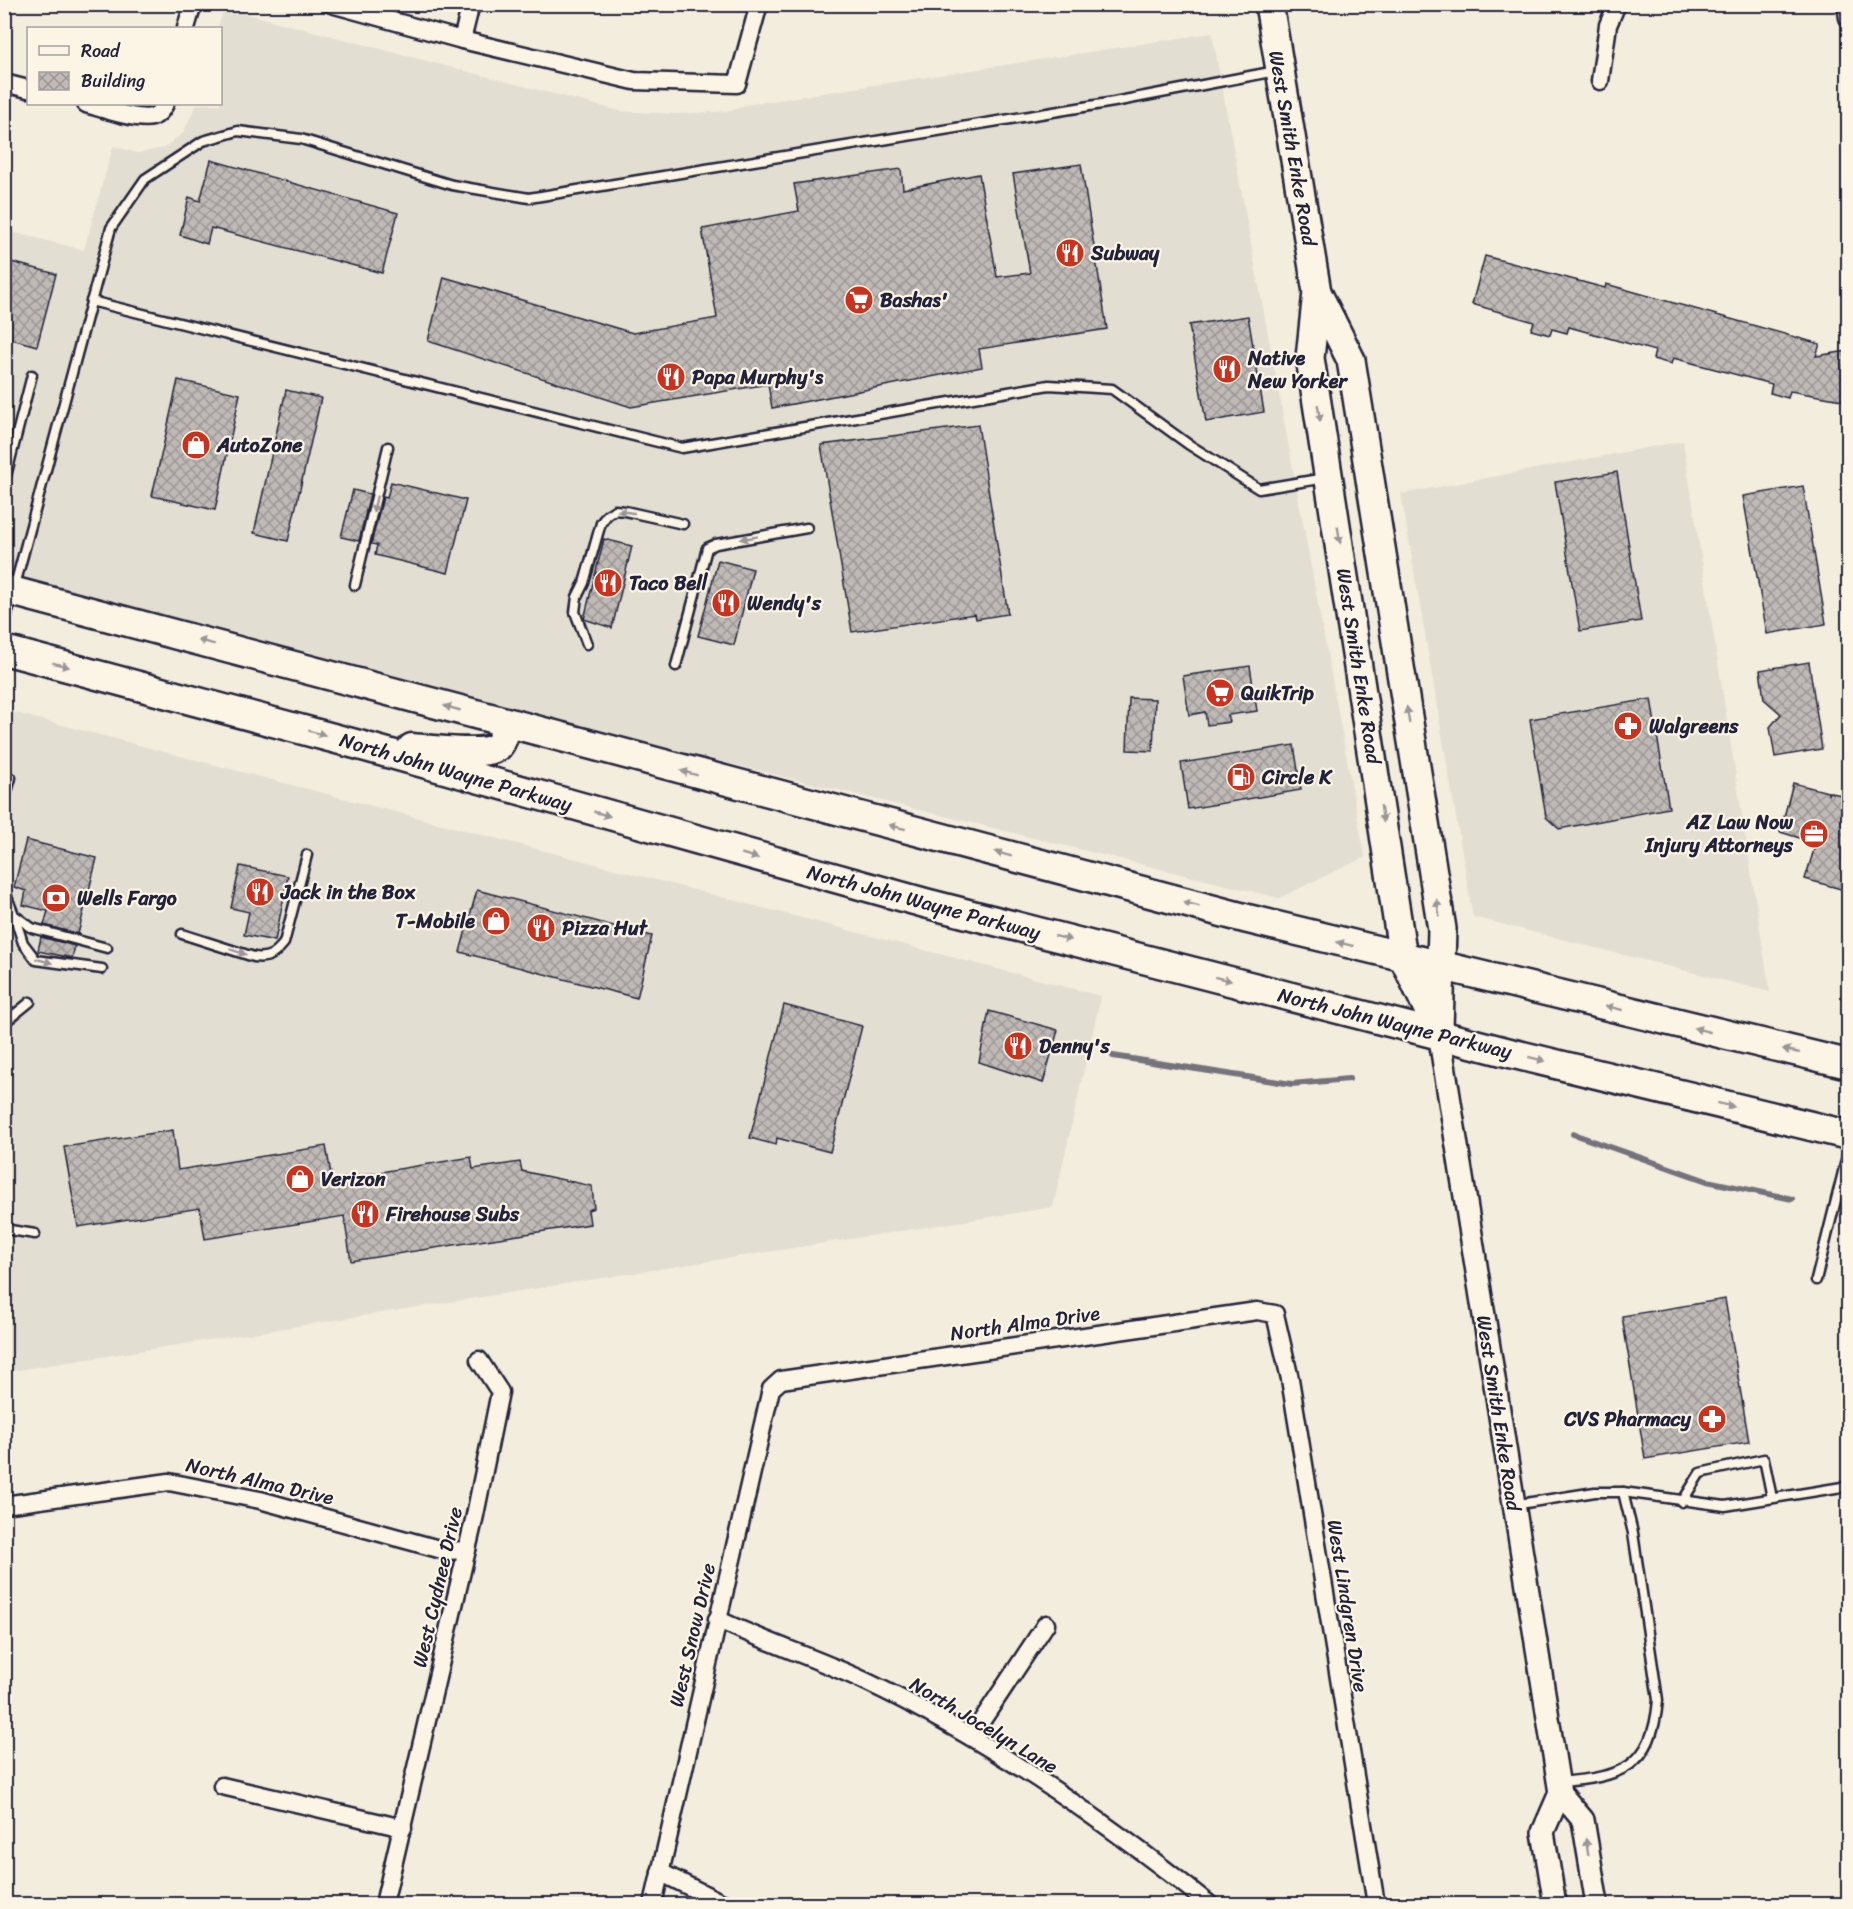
<svg xmlns="http://www.w3.org/2000/svg" width="1853" height="1909" viewBox="0 0 1853 1909" font-family="Sriracha,sans-serif">
  <style>
    .built { fill: #e3ded2 }
    .lines { fill: none; stroke-linecap: round; stroke-linejoin: round }
    .stream { stroke: #75727b; stroke-width: 6 }
    .building { fill: url(#building-cross-hatch); stroke: #22223b; stroke-width: 1.5 }
    .service-casing { stroke: #22223b; stroke-width: 13 }
    .minor-casing { stroke: #22223b; stroke-width: 21 }
    .tertiary-casing { stroke: #22223b; stroke-width: 26 }
    .primary-casing { stroke: #22223b; stroke-width: 32 }
    .trunk-casing { stroke: #22223b; stroke-width: 33 }
    .service { stroke: #fcf5e5; stroke-width: 8 }
    .minor { stroke: #fcf5e5; stroke-width: 16 }
    .tertiary { stroke: #fcf5e5; stroke-width: 21 }
    .primary { stroke: #fcf5e5; stroke-width: 27 }
    .trunk { stroke: #fcf5e5; stroke-width: 28 }
    .oneway { fill: #9a9698 }
    .labels { text-anchor: middle; stroke-width: 4.5; stroke-linejoin: round; paint-order: stroke }
    .street-label { font-size: 20px; fill: #22223b; stroke: #fcf5e5 }
    .poi-label { font-size: 20px; font-weight: bold; fill: #22223b; stroke: #fcf5e5; text-anchor: start }
  </style>
  <defs>
    <pattern id="building-cross-hatch" width="8" height="8" patternUnits="userSpaceOnUse" patternTransform="scale(1.5)"><rect width="8" height="8" fill="#bfbab6"/><path d="M0 0l8 8M0 8l8-8" fill="none" stroke="#9b9795"/></pattern>
  </defs>
  <rect width="100%" height="100%" fill="#f3edde"/>
  <filter id="ink" filterUnits="userSpaceOnUse"><feTurbulence type="fractalNoise" baseFrequency=".0167" numOctaves="2"/><feDisplacementMap in="SourceGraphic" scale="12" xChannelSelector="R" yChannelSelector="G"/><feConvolveMatrix kernelMatrix="1 2 1 2 8 2 1 2 1" color-interpolation-filters="sRGB"/></filter>
  <g filter="url(#ink)">
    <g class="built">
      <polygon points="224,8 619,111 677,114 732,111 745,105 1212,33 1365,857 1279,898 5,586 4,230 84,250 113,146 137,153 164,148 183,133 197,104 220,104 220,28 218,28"/>
      <polygon points="1683,441 1770,992 1473,917 1401,494"/>
      <polygon points="4,710 1101,996 1053,1207 5,1372"/>
    </g>
    <g class="lines">
      <g class="stream">
        <polyline points="1113,1056 1292,1084 1349,1079"/>
        <polyline points="1573,1134 1707,1181 1792,1199"/>
      </g>
    </g>
    <g class="building">
      <polygon points="211,160 398,213 382,273 211,228 207,244 180,235 189,197 200,201"/>
      <polygon points="1081,164 1107,329 979,349 982,367 772,408 768,384 631,407 428,341 444,277 633,333 717,318 702,229 799,211 794,184 901,169 903,189 979,174 997,277 1030,273 1013,174"/>
      <polygon points="1485,256 1605,288 1606,284 1820,344 1816,356 1848,351 1848,401 1790,391 1788,398 1770,393 1772,384 1673,358 1671,364 1653,359 1655,351 1569,327 1567,333 1552,329 1550,335 1531,330 1534,322 1472,304"/>
      <polygon points="4,260 56,274 37,346 4,337"/>
      <polygon points="1248,316 1264,412 1206,422 1189,325"/>
      <polygon points="178,380 240,394 215,510 152,496"/>
      <polygon points="286,390 321,398 288,541 254,533"/>
      <polygon points="978,425 1008,614 976,619 975,614 852,632 821,445"/>
      <polygon points="1617,472 1641,621 1580,631 1555,482"/>
      <polygon points="391,482 466,500 448,573 375,555 377,545 371,544 383,497 387,498"/>
      <polygon points="1803,486 1826,624 1767,634 1743,496"/>
      <polygon points="353,490 370,494 359,541 341,537"/>
      <polygon points="604,539 632,546 612,628 584,619"/>
      <polygon points="718,560 753,569 734,645 698,636"/>
      <polygon points="1809,662 1822,749 1775,757 1770,727 1781,714 1764,699 1760,670"/>
      <polygon points="1250,666 1257,711 1228,715 1230,722 1207,725 1205,712 1189,715 1183,676"/>
      <polygon points="1129,698 1155,699 1153,751 1127,750"/>
      <polygon points="1651,699 1669,808 1559,829 1546,817 1530,719"/>
      <polygon points="1294,745 1301,790 1188,809 1181,763"/>
      <polygon points="1793,783 1828,792 1828,795 1829,792 1848,797 1848,891 1805,879 1816,843 1780,832"/>
      <polygon points="26,840 97,858 78,934 44,925 48,911 23,905 26,891 14,887"/>
      <polygon points="240,866 288,876 275,941 244,935 249,912 231,908"/>
      <polygon points="477,890 652,936 637,998 460,952"/>
      <polygon points="41,937 75,946 72,958 38,951"/>
      <polygon points="784,1005 862,1026 830,1152 777,1138 776,1145 750,1138"/>
      <polygon points="989,1011 1058,1030 1043,1083 979,1062"/>
      <polygon points="173,1130 178,1170 326,1146 332,1180 471,1157 473,1169 520,1162 522,1171 592,1186 594,1208 588,1210 590,1224 351,1261 344,1216 205,1239 200,1208 78,1227 64,1147"/>
      <polygon points="1725,1299 1749,1442 1645,1459 1622,1316"/>
    </g>
    <g class="lines">
      <g class="service-casing">
        <g id="service">
          <polyline points="91,301 682,448 1049,385 1112,389 1188,444 1259,489 1325,478"/>
          <polyline points="4,484 32,375"/>
          <polyline points="355,585 388,447"/>
          <polyline points="4,626 111,228 145,179 203,141 238,131 301,139 452,185 529,198 1114,102 1276,71"/>
          <polyline points="587,644 575,612 577,597 584,583 601,523 607,515 615,510 625,511 683,524"/>
          <polyline points="676,666 707,548 716,544 807,528"/>
          <polyline points="4,802 11,778"/>
          <polyline points="4,889 14,915 32,928 107,948"/>
          <polyline points="14,915 23,943 36,960 102,969"/>
          <path d="M182,934l72,23c15,2 21,-3 30,-14l23,-88"/>
          <polyline points="4,1023 30,1002"/>
          <polyline points="4,1229 35,1234"/>
          <polyline points="1816,1280 1848,1152"/>
          <polyline points="1682,1502 1700,1473 1764,1459 1772,1498"/>
          <polyline points="1513,1505 1595,1492 1623,1492 1725,1506 1842,1487 1848,1488"/>
          <path d="M1559,1782c62,-5 93,-13 99,-82l-25,-167 -10,-41"/>
        </g>
      </g>
      <g class="minor-casing">
        <g id="minor">
          <polyline points="331,4 462,40 634,81 737,84 759,4"/>
          <polyline points="1846,4 1848,18"/>
          <polyline points="186,28 193,4"/>
          <polyline points="462,40 471,4"/>
          <polyline points="1600,81 1608,25 1617,4"/>
          <polyline points="4,83 28,89"/>
          <path d="M86,104c15,4 51,17 66,13 7,-2 10,-8 13,-13"/>
          <polyline points="4,1505 169,1482 260,1500 446,1551 467,1550"/>
          <path d="M717,1619c48,23 99,39 148,62 123,58 238,138 344,223"/>
          <polyline points="971,1737 1046,1624"/>
          <polyline points="222,1786 403,1828"/>
          <polyline points="660,1872 724,1904"/>
          <polyline points="384,1904 474,1520 500,1392 479,1360"/>
          <polyline points="653,1904 771,1389 781,1380 1257,1311 1275,1314 1290,1379 1376,1904"/>
        </g>
      </g>
      <g class="tertiary-casing">
        <g id="tertiary">
          <polyline points="1439,1033 1560,1793 1583,1820 1597,1904"/>
          <polyline points="1555,1904 1543,1832 1560,1793"/>
        </g>
      </g>
      <g class="primary-casing">
        <g id="primary">
          <polyline points="1269,4 1317,292 1310,358 1403,957 1439,1033"/>
          <polyline points="1317,292 1351,360 1442,929 1439,1029"/>
        </g>
      </g>
      <g class="trunk-casing">
        <g id="trunk">
          <polyline points="4,589 1248,919 1848,1064"/>
          <polyline points="4,650 359,745 925,903 1510,1053 1848,1135"/>
          <path d="M412,748c17,1 74,9 86,-2 5,-5 7,-16 10,-22"/>
        </g>
      </g>
      <use href="#service" class="service"/>
      <use href="#minor" class="minor"/>
      <use href="#tertiary" class="tertiary"/>
      <use href="#primary" class="primary"/>
      <use href="#trunk" class="trunk"/>
    </g>
    <defs><path id="oneway-solid" d="M-6-.8H1V-3.2L6.5 0L1 3.2V.8H-6Z" transform="scale(1.5)"/></defs>
    <g class="oneway">
      <use href="#oneway-solid" transform="translate(1319 413) rotate(81)"/>
      <use href="#oneway-solid" transform="translate(375 504) rotate(103)"/>
      <use href="#oneway-solid" transform="translate(626 512) rotate(-172)"/>
      <use href="#oneway-solid" transform="translate(1339 535) rotate(81)"/>
      <use href="#oneway-solid" transform="translate(749 538) rotate(170)"/>
      <use href="#oneway-solid" transform="translate(206 642) rotate(-165)"/>
      <use href="#oneway-solid" transform="translate(61 665) rotate(15)"/>
      <use href="#oneway-solid" transform="translate(452 708) rotate(-164)"/>
      <use href="#oneway-solid" transform="translate(1408 715) rotate(-99)"/>
      <use href="#oneway-solid" transform="translate(317 733) rotate(15)"/>
      <use href="#oneway-solid" transform="translate(689 773) rotate(-165)"/>
      <use href="#oneway-solid" transform="translate(602 814) rotate(16)"/>
      <use href="#oneway-solid" transform="translate(1382 814) rotate(82)"/>
      <use href="#oneway-solid" transform="translate(897 827) rotate(-166)"/>
      <use href="#oneway-solid" transform="translate(1003 854) rotate(-165)"/>
      <use href="#oneway-solid" transform="translate(750 856) rotate(16)"/>
      <use href="#oneway-solid" transform="translate(1191 904) rotate(-165)"/>
      <use href="#oneway-solid" transform="translate(1438 908) rotate(-99)"/>
      <use href="#oneway-solid" transform="translate(1063 938) rotate(14)"/>
      <use href="#oneway-solid" transform="translate(1345 944) rotate(-166)"/>
      <use href="#oneway-solid" transform="translate(238 952) rotate(18)"/>
      <use href="#oneway-solid" transform="translate(44 961) rotate(16)"/>
      <use href="#oneway-solid" transform="translate(1223 979) rotate(14)"/>
      <use href="#oneway-solid" transform="translate(1614 1008) rotate(-167)"/>
      <use href="#oneway-solid" transform="translate(1702 1030) rotate(-165)"/>
      <use href="#oneway-solid" transform="translate(1791 1051) rotate(-167)"/>
      <use href="#oneway-solid" transform="translate(1537 1059) rotate(14)"/>
      <use href="#oneway-solid" transform="translate(1726 1105) rotate(14)"/>
      <use href="#oneway-solid" transform="translate(1587 1847) rotate(-99)"/>
    </g>
  </g>
  <defs>
    <g id="restaurant-disc" transform="scale(1.5)"><circle r="9.5" fill="#c8321e" stroke="#fcf5e5"/><path d="M-5-6h1v4h1v-4h1v4h1v-4h1v5L-1.5 .5V6h-2V.5L-5-1ZM5-6V6H3V1.5H1.5Q1.5-4 5-6Z" fill="#fff"/></g>
    <g id="supermarket-disc" transform="scale(1.5)"><circle r="9.5" fill="#c8321e" stroke="#fcf5e5"/><path d="M-6-5.5h2.5l.6 2H6L4.5 2H-2.5L-4.4-4H-6ZM-1.5 3.2a1.3 1.3 0 1 0 .1 0ZM3 3.2a1.3 1.3 0 1 0 .1 0Z" fill="#fff"/></g>
    <g id="shop-disc" transform="scale(1.5)"><circle r="9.5" fill="#c8321e" stroke="#fcf5e5"/><path d="M-5-2.5h2.3a2.7 3.5 0 0 1 5.4 0H5L5.5 6h-11ZM-1.5-2.5h3a1.5 2.3 0 0 0-3 0Z" fill="#fff"/></g>
    <g id="pharmacy-disc" transform="scale(1.5)"><circle r="9.5" fill="#c8321e" stroke="#fcf5e5"/><path d="M-2-6h4v4h4v4h-4v4h-4v-4h-4v-4h4Z" fill="#fff"/></g>
    <g id="fuel-disc" transform="scale(1.5)"><circle r="9.5" fill="#c8321e" stroke="#fcf5e5"/><path d="M-5.5-6h7V0h2V4h1.3V-2.5L3-4.5l.8-.8L6-3V5H2.5V1h-1V6h-7ZM-4.2-4.7v3.2H.2V-4.7Z" fill="#fff"/></g>
    <g id="office-disc" transform="scale(1.5)"><circle r="9.5" fill="#c8321e" stroke="#fcf5e5"/><path d="M-6-3h4V-5.5h4V-3h4V5H-6ZM-1-4.5V-3h2v-1.5ZM-6 0V1H6V0Z" fill="#fff"/></g>
    <g id="bank-disc" transform="scale(1.5)"><circle r="9.5" fill="#c8321e" stroke="#fcf5e5"/><path d="M-6-4H6V4H-6ZM0-2.3a2.3 2.3 0 1 0 0 4.6a2.3 2.3 0 1 0 0-4.6Z" fill="#fff"/></g>
  </defs>
  <g fill-rule="evenodd">
    <use href="#restaurant-disc" x="1070" y="253"/>
    <use href="#supermarket-disc" x="859" y="300"/>
    <use href="#restaurant-disc" x="1227" y="369"/>
    <use href="#restaurant-disc" x="671" y="377"/>
    <use href="#shop-disc" x="196" y="445"/>
    <use href="#restaurant-disc" x="608" y="583"/>
    <use href="#restaurant-disc" x="726" y="603"/>
    <use href="#supermarket-disc" x="1220" y="693"/>
    <use href="#pharmacy-disc" x="1628" y="726"/>
    <use href="#fuel-disc" x="1241" y="777"/>
    <use href="#office-disc" x="1814" y="834"/>
    <use href="#restaurant-disc" x="260" y="892"/>
    <use href="#bank-disc" x="56" y="898"/>
    <use href="#shop-disc" x="496" y="921"/>
    <use href="#restaurant-disc" x="541" y="928"/>
    <use href="#restaurant-disc" x="1018" y="1046"/>
    <use href="#shop-disc" x="300" y="1179"/>
    <use href="#restaurant-disc" x="365" y="1214"/>
    <use href="#pharmacy-disc" x="1712" y="1419"/>
  </g>
  <g class="labels">
    <g class="street-label">
      <text transform="translate(1293 148) rotate(80)" y="7">West Smith Enke Road</text>
      <text transform="translate(1359 666) rotate(81)" y="7">West Smith Enke Road</text>
      <text transform="translate(456 772) rotate(16)" y="7">North John Wayne Parkway</text>
      <text transform="translate(924 902) rotate(15)" y="7">North John Wayne Parkway</text>
      <text transform="translate(1395 1023) rotate(14)" y="7">North John Wayne Parkway</text>
      <text transform="translate(1025 1323) rotate(-8)" y="7">North Alma Drive</text>
      <text transform="translate(1499 1413) rotate(81)" y="7">West Smith Enke Road</text>
      <text transform="translate(260 1481) rotate(13)" y="7">North Alma Drive</text>
      <text transform="translate(437 1587) rotate(-77)" y="7">West Cydnee Drive</text>
      <text transform="translate(1348 1606) rotate(81)" y="7">West Lindgren Drive</text>
      <text transform="translate(692 1635) rotate(-77)" y="7">West Snow Drive</text>
      <text transform="translate(984 1725) rotate(31)" y="7">North Jocelyn Lane</text>
    </g>
    <g class="poi-label">
      <text x="1091" y="260">Subway</text>
      <text x="880" y="307">Bashas'</text>
      <text x="1248" y="365">Native<tspan x="1248" dy="23">New Yorker</tspan></text>
      <text x="692" y="384">Papa Murphy's</text>
      <text x="217" y="452">AutoZone</text>
      <text x="629" y="590">Taco Bell</text>
      <text x="747" y="610">Wendy's</text>
      <text x="1241" y="700">QuikTrip</text>
      <text x="1649" y="733">Walgreens</text>
      <text x="1262" y="784">Circle K</text>
      <text x="1793" y="829" text-anchor="end">AZ Law Now<tspan x="1793" dy="23">Injury Attorneys</tspan></text>
      <text x="281" y="899">Jack in the Box</text>
      <text x="77" y="905">Wells Fargo</text>
      <text x="475" y="928" text-anchor="end">T-Mobile</text>
      <text x="562" y="935">Pizza Hut</text>
      <text x="1039" y="1053">Denny's</text>
      <text x="321" y="1186">Verizon</text>
      <text x="386" y="1221">Firehouse Subs</text>
      <text x="1691" y="1426" text-anchor="end">CVS Pharmacy</text>
    </g>
  </g>
  <rect width="1853" height="1909" fill="none" stroke="#fcf5e5" stroke-width="24"/>
  <rect x="12" y="12" width="1829" height="1885" fill="none" stroke="#22223b" stroke-width="2" filter="url(#ink)"/>
  <rect x="27" y="27" width="195" height="78" fill="#fcf5e5" stroke="#a5a1a1" stroke-width="1.5"/>
  <rect x="39" y="46" width="30" height="9" fill="#fcf5e5" stroke="#a5a1a1" stroke-width="1.5"/>
  <text x="81" y="57" font-size="18" fill="#22223b">Road</text>
  <rect x="39" y="72" width="30" height="18" fill="url(#building-cross-hatch)" stroke="#a5a1a1" stroke-width="1.5"/>
  <text x="81" y="87" font-size="18" fill="#22223b">Building</text>
</svg>
